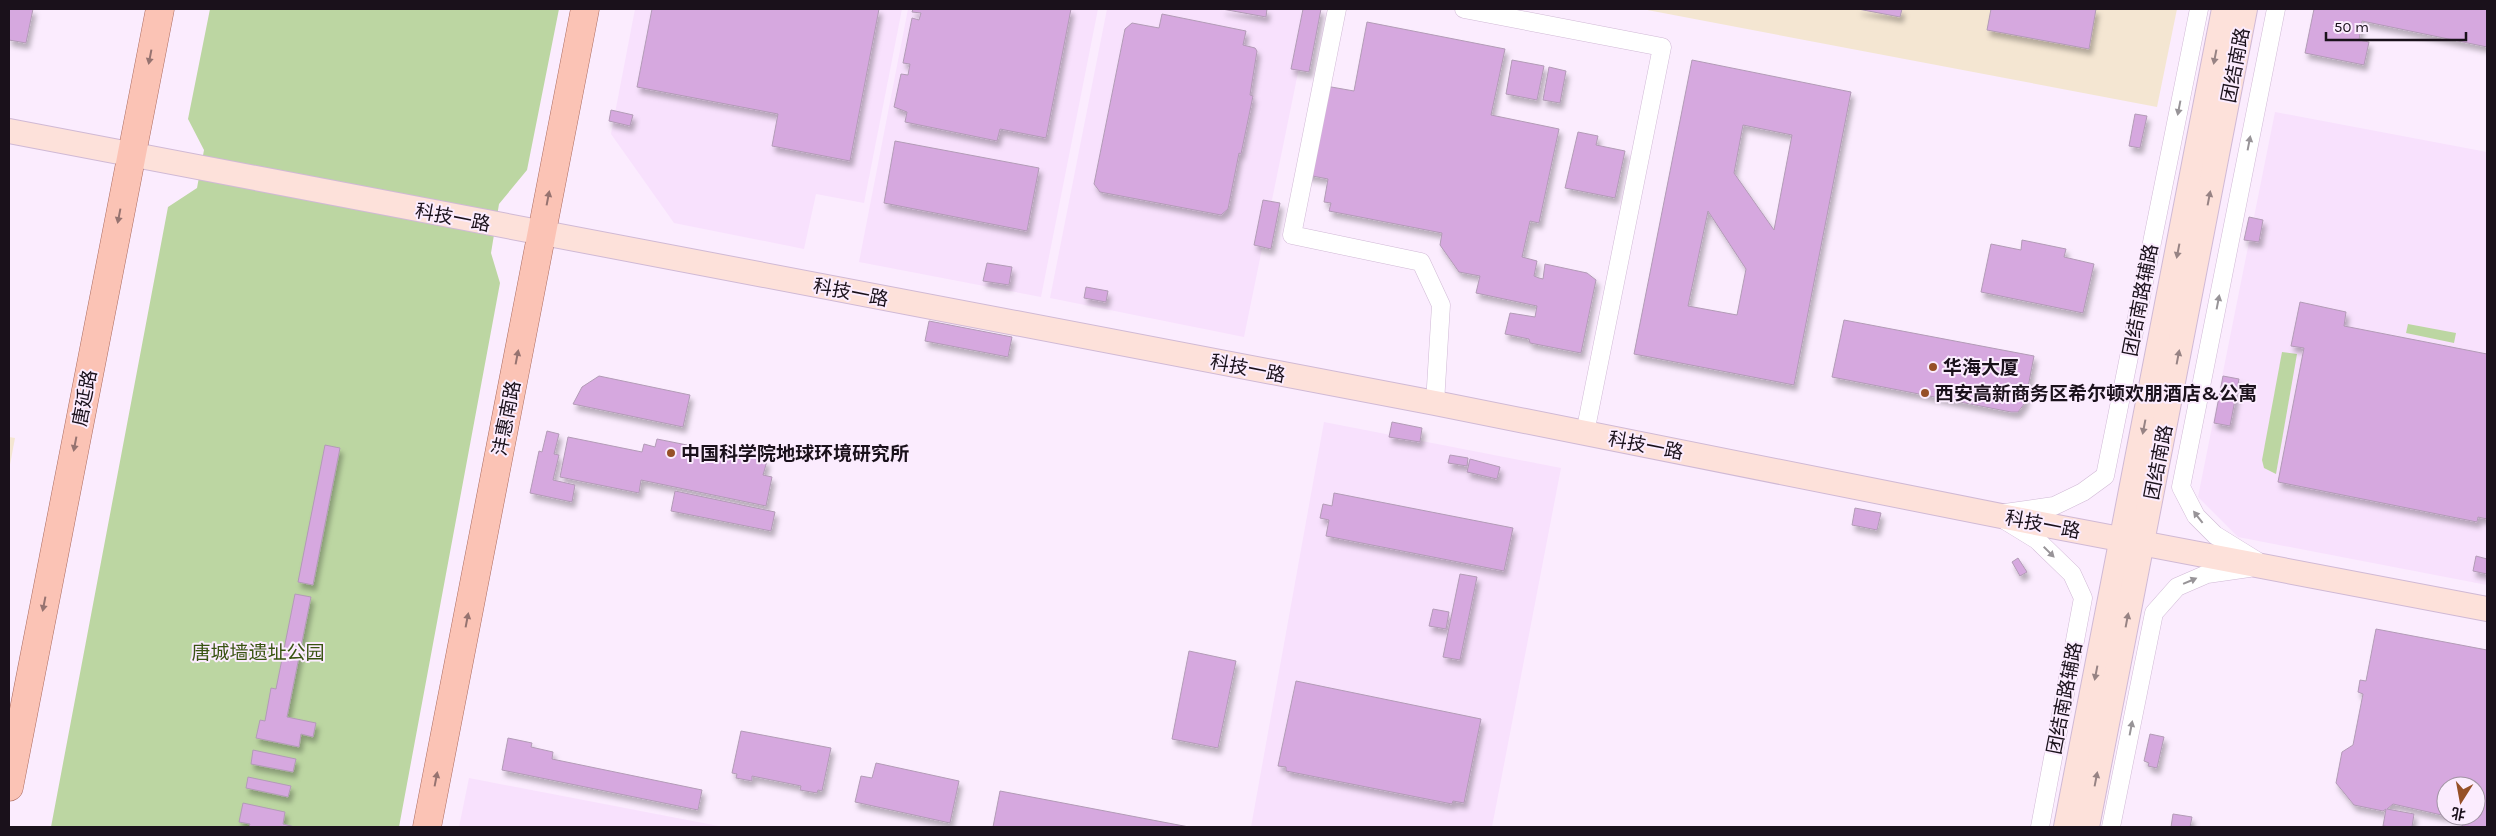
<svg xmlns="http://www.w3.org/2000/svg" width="2496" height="836" viewBox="0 0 2496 836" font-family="Karla,'Noto Sans SC',sans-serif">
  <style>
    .commercial { fill: #f4e6d2 }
    .built { fill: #f8e1fd }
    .green { fill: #bcd6a2 }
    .building { fill: #d6a8df; stroke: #b29bb6; fill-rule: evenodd; filter: url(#shadow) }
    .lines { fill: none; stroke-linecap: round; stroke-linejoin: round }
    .street-casing { stroke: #d0b9d5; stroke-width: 19 }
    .secondary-casing { stroke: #d0b9d5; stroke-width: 26 }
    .primary-casing { stroke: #aa6b5f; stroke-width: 29 }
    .street { stroke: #fff; stroke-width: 18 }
    .secondary { stroke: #fde1da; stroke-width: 24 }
    .primary { stroke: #fbc3b5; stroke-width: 28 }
    .oneway { fill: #967370 }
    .oneway2 { fill: #978384 }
    .oneway3 { fill: #989498 }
    .poi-dot { fill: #965027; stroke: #fbecfe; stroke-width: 2 }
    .labels { text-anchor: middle; stroke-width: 4; stroke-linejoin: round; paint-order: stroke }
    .street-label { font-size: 19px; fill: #1a111b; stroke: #fbecfe }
    .poi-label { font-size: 19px; font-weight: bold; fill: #1a111b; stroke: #fbecfe; text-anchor: start }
    .park-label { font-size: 19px; fill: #385311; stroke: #fbecfe }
  </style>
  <defs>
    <filter id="shadow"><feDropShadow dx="3" dy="5.5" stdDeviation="2.5" flood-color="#0004"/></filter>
  </defs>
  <rect width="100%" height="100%" fill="#fbecfe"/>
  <g class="commercial">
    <polygon points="1642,9 2177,9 2157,107"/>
    <polygon points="9,437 15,438 9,470"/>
  </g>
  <g class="built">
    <polygon points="635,9 902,9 864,203 816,194 804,249 674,223 611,134"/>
    <polygon points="908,9 1098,9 1041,297 859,262"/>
    <polygon points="1107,9 1311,9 1244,337 1050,298"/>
    <polygon points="2275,112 2487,152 2487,585 2238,537 2198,497"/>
    <polygon points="1324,422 1561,468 1492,827 1251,827"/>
    <polygon points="469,778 724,827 459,827"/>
  </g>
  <g class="green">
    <polygon points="210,9 559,9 527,170 499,204 491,253 500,283 399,827 51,827 168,207 197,188 204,150 188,119"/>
    <polygon points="2408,324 2456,333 2454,343 2406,333"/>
    <polygon points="2282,352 2297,354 2276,474 2264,468 2262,460"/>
  </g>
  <g class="building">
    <polygon points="9,9 33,9 26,43 9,40"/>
    <polygon points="652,9 879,9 850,161 772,146 778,114 637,87"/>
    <polygon points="913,9 1071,9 1046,138 1000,129 997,141 905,122 907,112 894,107 901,74 908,75 910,64 903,63 912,18 919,20 921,13 912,12"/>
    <polygon points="1222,9 1267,9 1266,17"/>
    <polygon points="1303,9 1321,9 1309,72 1291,69"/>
    <polygon points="1858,9 1902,9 1900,17"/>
    <polygon points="1991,9 2096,9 2089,49 1987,30"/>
    <polygon points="2314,9 2487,9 2487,47 2362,21 2359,40 2369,42 2364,65 2305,53"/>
    <polygon points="1162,14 1246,31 1243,45 1255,48 1257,51 1250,95 1253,96 1241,154 1239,153 1228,209 1221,215 1100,192 1094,184 1125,29 1132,23 1159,28"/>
    <polygon points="1367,22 1505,49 1491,115 1559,129 1539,223 1530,221 1522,257 1537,261 1534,276 1539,278 1543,279 1545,264 1587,273 1596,280 1581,353 1530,343 1529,339 1505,334 1510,313 1535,317 1537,306 1476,293 1480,276 1459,272 1440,245 1442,233 1329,211 1331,203 1324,202 1328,179 1302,174 1320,85 1354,91"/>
    <polygon points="1512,60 1544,66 1537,100 1506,94"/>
    <path d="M1692,60l159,32 -57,293 -160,-31zM1743,125l49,10 -18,95 -40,-57zM1708,211l38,58 -9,46 -49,-9z"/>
    <polygon points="1549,67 1566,71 1560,103 1543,100"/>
    <polygon points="611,110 633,115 630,126 609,121"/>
    <polygon points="2135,114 2147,116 2140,148 2129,146"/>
    <polygon points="1578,132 1598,136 1596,145 1625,151 1615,198 1565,188"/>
    <polygon points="895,141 1039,168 1027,231 884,203"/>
    <polygon points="1263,200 1280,203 1271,249 1254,245"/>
    <polygon points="2249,217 2263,220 2259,242 2244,240"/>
    <polygon points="2022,240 2066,249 2064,257 2094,264 2083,313 1981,292 1991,244 2021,250"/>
    <polygon points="987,263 1012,267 1009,285 983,281"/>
    <polygon points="1086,287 1108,291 1106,302 1084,298"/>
    <polygon points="2300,302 2346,312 2344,326 2487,354 2487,519 2478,517 2477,522 2278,482 2304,348 2291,346"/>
    <polygon points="1844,320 2034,356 2025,403 2018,412 2011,412 1832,377"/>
    <polygon points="929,321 1012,337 1008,357 925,341"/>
    <polygon points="599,376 690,395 683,427 573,404 582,387"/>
    <polygon points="2223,376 2239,379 2230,426 2214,423"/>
    <polygon points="1392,422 1422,428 1420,442 1389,437"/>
    <polygon points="547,431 559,434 554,454 559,455 553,480 575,485 572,502 530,493 539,451 542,452"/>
    <polygon points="568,437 642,452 644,444 655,447 657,439 767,461 763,475 772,477 766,506 641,480 639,493 560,477"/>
    <polygon points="325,445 340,448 313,585 298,582"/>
    <polygon points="1450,455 1468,458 1467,466 1448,463"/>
    <polygon points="1470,459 1500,467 1497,479 1467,472"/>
    <polygon points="675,491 775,512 771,531 671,511"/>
    <polygon points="1334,493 1513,528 1504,571 1326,536 1329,520 1320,518 1323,504 1332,506"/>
    <polygon points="1855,508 1881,513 1877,530 1852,525"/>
    <polygon points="2476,556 2487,559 2487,574 2473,571"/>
    <polygon points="2018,558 2027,572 2020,576 2012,562"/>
    <polygon points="1460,574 1477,577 1460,660 1443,657"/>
    <polygon points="295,594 311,597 287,717 316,723 313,737 301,734 299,747 256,738 260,720 265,721 271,688 276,689"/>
    <polygon points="1433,609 1449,612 1446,629 1429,626"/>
    <polygon points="2376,629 2487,650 2487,827 2462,827 2463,819 2446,816 2476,816 2476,786 2446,786 2446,816 2393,804 2387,809 2414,814 2412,827 2390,827 2383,826 2386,809 2383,811 2354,805 2336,783 2342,752 2353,745 2363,694 2358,692 2360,680 2366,681"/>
    <polygon points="1189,651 1236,661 1218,748 1172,739"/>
    <polygon points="1296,681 1481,719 1464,803 1453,801 1452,804 1286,771 1286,767 1278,766"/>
    <polygon points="741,731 831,748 822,791 818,790 817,793 800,790 801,786 752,776 752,781 736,778 737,774 732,773"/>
    <polygon points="2150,734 2164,737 2157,768 2148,766 2149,763 2144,761"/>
    <polygon points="508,738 532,743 531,747 553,752 552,759 702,790 698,810 502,770"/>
    <polygon points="253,750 296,759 293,772 251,764"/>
    <polygon points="876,763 959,781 950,823 855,802 861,776 872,778"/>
    <polygon points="248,777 291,786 288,797 246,788"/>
    <polygon points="1000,791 1189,827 993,827"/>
    <polygon points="243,803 285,812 283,824 295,827 249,827 250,824 239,822"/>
    <polygon points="2173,814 2192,817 2190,827 2171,827"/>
  </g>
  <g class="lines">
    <g class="street-casing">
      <g id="street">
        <polyline points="1337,9 1292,235 1421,262 1441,305 1435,403"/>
        <polyline points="1464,9 1662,47 1585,433"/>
        <polyline points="2005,513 2054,506 2083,492 2105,476 2199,9"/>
        <polyline points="2006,521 2037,540 2072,574 2083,598 2040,827"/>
        <polyline points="2257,561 2215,535 2196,516 2181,487 2276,9"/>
        <polyline points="2111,827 2154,613 2177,587 2207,574 2249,568"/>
      </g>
    </g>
    <g class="secondary-casing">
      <g id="secondary">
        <polyline points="9,131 1435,403 2041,524 2487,609"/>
        <polyline points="2066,827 2224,9"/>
        <polyline points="2087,827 2245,9"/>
      </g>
    </g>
    <g class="primary-casing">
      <g id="primary">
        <polyline points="9,787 160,9"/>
        <polyline points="427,827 585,9"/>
      </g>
    </g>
    <use href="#street" class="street"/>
    <use href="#secondary" class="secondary"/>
    <use href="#primary" class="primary"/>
  </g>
  <defs><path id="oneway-solid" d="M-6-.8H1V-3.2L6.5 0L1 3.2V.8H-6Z" transform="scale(1.25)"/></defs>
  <g class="oneway">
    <use href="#oneway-solid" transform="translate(150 57) rotate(101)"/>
    <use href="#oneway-solid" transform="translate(548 198) rotate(-79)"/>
    <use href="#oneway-solid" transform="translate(119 216) rotate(101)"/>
    <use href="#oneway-solid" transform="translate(517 357) rotate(-79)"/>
    <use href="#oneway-solid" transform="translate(75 444) rotate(101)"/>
    <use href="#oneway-solid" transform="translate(44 604) rotate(101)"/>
    <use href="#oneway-solid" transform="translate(467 620) rotate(-79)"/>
    <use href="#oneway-solid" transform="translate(436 779) rotate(-79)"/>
  </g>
  <g class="oneway2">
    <use href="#oneway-solid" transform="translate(2215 57) rotate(101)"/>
    <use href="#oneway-solid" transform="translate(2209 198) rotate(-79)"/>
    <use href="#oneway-solid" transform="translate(2178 251) rotate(101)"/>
    <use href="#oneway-solid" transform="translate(2178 357) rotate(-79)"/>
    <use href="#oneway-solid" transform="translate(2144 427) rotate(101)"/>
    <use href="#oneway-solid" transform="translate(2127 620) rotate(-79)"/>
    <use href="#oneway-solid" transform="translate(2096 673) rotate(101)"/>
    <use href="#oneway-solid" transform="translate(2096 779) rotate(-79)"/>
  </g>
  <g class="oneway3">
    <use href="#oneway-solid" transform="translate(2179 108) rotate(101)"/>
    <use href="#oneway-solid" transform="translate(2249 143) rotate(-79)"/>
    <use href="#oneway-solid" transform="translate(2218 302) rotate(-79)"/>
    <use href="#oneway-solid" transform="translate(2198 517) rotate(-128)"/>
    <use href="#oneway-solid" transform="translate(2049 552) rotate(45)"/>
    <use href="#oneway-solid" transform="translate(2190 581) rotate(-23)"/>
    <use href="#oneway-solid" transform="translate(2131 728) rotate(-79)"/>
  </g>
  <g class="poi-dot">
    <circle cx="1933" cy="367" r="5"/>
    <circle cx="1925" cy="393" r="5"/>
    <circle cx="671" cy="453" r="5"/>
  </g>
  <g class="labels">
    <g class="street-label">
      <text transform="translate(2235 65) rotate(-79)" y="7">团结南路</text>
      <text transform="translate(453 217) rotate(11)" y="7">科技一路</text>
      <text transform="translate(851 292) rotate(11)" y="7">科技一路</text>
      <text transform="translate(2140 300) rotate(-79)" y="7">团结南路辅路</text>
      <text transform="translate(1248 368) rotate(11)" y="7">科技一路</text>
      <text transform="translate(84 398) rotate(-79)" y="7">唐延路</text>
      <text transform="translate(506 418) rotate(-79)" y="7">沣惠南路</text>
      <text transform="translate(1646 445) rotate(11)" y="7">科技一路</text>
      <text transform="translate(2158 462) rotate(-79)" y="7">团结南路</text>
      <text transform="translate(2043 524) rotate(11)" y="7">科技一路</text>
      <text transform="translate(2064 698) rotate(-79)" y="7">团结南路辅路</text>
    </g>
    <g class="poi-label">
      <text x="1943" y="374">华海大厦</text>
      <text x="1935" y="400">西安高新商务区希尔顿欢朋酒店&amp;公寓</text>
      <text x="681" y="460">中国科学院地球环境研究所</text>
    </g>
    <g class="park-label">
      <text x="258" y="659">唐城墙遗址公园</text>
    </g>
  </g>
  <rect width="2496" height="836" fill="none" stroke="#1a111b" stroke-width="20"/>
  <g transform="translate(2461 801) rotate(191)"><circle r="24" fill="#fbecfe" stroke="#a194a3"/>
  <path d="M0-4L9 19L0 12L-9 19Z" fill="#965027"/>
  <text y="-8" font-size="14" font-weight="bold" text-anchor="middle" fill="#1a111b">北</text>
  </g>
  <path d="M2326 32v8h140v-8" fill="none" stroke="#1a111b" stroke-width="2.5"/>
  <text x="2334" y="32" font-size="15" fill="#1a111b" stroke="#fbecfe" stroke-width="4" paint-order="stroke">50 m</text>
</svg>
